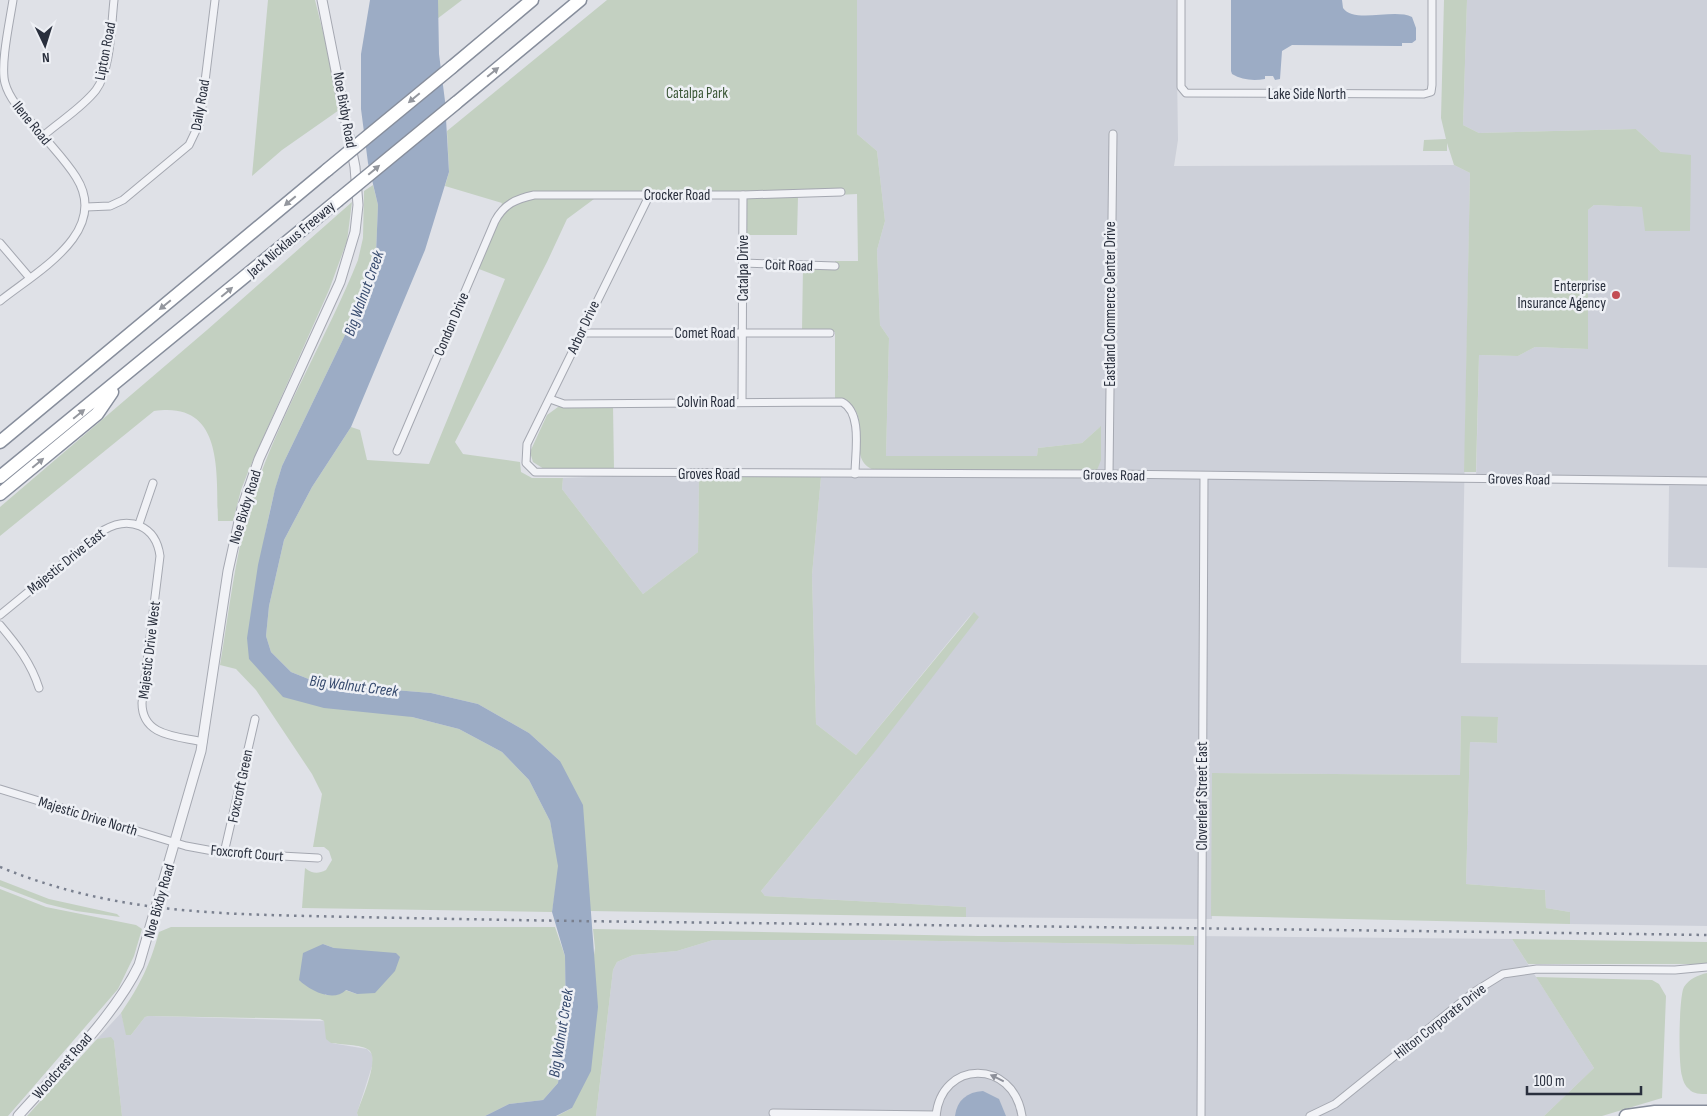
<svg xmlns="http://www.w3.org/2000/svg" width="1707" height="1116" viewBox="0 0 1707 1116" font-family="'Sofia Sans Condensed',sans-serif">
  <style>
    .built { fill: #cdd0d9 }
    .green { fill: #c3d0c1; fill-rule: evenodd }
    .water { fill: #9cacc5 }
    .lines { fill: none; stroke-linecap: round; stroke-linejoin: round }
    .minor-casing { stroke: #a5a8b1; stroke-width: 9 }
    .tertiary-casing { stroke: #a5a8b1; stroke-width: 11 }
    .motorway-casing { stroke: #878e9c; stroke-width: 15 }
    .minor { stroke: #f1f2f6; stroke-width: 7 }
    .tertiary { stroke: #f1f2f6; stroke-width: 9 }
    .motorway { stroke: #fff; stroke-width: 12 }
    .rail { stroke: #7a808f; stroke-width: 2.5; stroke-dasharray: 2.5 5; stroke-linecap: butt }
    .motorway-bridge-casing { stroke: #878e9c; stroke-width: 15; stroke-linecap: butt }
    .motorway-bridge { stroke: #fff; stroke-width: 12 }
    .oneway { fill: #94979e }
    .oneway2 { fill: #8d909a }
    .poi-dot { fill: #c34d54; stroke: #eef0f5; stroke-width: 2 }
    .labels { text-anchor: middle; stroke-width: 5; stroke-linejoin: round; paint-order: stroke }
    .street-label { font-size: 15px; fill: #292f3d; stroke: #eef0f5 }
    .park-label { font-size: 15px; fill: #3b5737; stroke: #eef0f5 }
    .poi-label { font-size: 15px; fill: #292f3d; stroke: #eef0f5; text-anchor: end }
    .water-label { font-size: 16px; font-style: italic; fill: #364a6e; stroke: #eef0f5 }
  </style>
  <rect width="100%" height="100%" fill="#dfe1e7"/>
  <g class="built">
    <polygon points="857,0 1176,0 1178,140 1174,166 1454,165 1470,173 1461,663 1707,665 1707,926 1570,924 1570,912 1546,908 1545,890 1466,884 1470,742 1497,743 1498,717 1461,717 1460,775 1212,773 1212,919 966,917 966,907 765,896 761,891 870,758 973,612 856,755 816,724 812,575 821,477 869,469 877,471 1101,460 1100,427 1082,443 1038,448 1037,456 886,456 889,338 880,325 877,250 885,221 877,151 857,134"/>
    <polygon points="1467,0 1707,0 1707,568 1668,567 1669,486 1476,482 1479,355 1518,356 1535,347 1588,349 1588,210 1594,205 1642,207 1661,152 1636,129 1479,133 1463,125"/>
    <polygon points="614,476 699,477 698,552 643,594 562,489 563,478"/>
    <polygon points="1194,936 1512,939 1594,1068 1544,1116 596,1116 613,970 617,962 633,955 677,951 713,940 879,940 1194,945"/>
    <polygon points="121,1013 127,1035 131,1035 145,1017 149,1016 324,1021 331,1043 367,1049 372,1054 373,1063 357,1113 358,1116 122,1116 114,1041 97,1039"/>
  </g>
  <g class="green">
    <polygon points="268,0 315,0 342,108 282,150 252,176"/>
    <polygon points="438,0 462,0 437,19"/>
    <path d="M607,0h250v134l20,17 8,70 -8,29 3,75 9,13 -3,118h151l1,-8 44,-5 19,-17v34l-4,10 -8,1h-212c-39,-11 6,-64 -42,-73v-66l-33,-2 1,-63h33l-1,-6h23l-1,-67 -59,3 -1,38h-51l-1,-38 -151,2 -27,20 -20,43 -92,180 8,12 57,8 1,10 11,6h31l-1,11 81,105 55,-42 1,-75h122l-9,98 4,149 40,31 118,-143 5,5 -109,141 -109,133 4,5 201,11v10l-376,-6 -30,-150 -31,-28 -51,-29 -47,-11 -110,-9 -30,-12 -20,-20 -5,-16 3,-30 15,-66 28,-53 39,-60 9,3 7,30 62,4 76,-185 -26,-10 23,-66 -57,-17 4,-14 -2,-41z"/>
    <polygon points="1444,0 1467,0 1463,125 1479,133 1636,129 1661,152 1691,155 1690,231 1645,231 1642,207 1594,205 1588,210 1588,349 1535,347 1518,356 1479,355 1476,472 1464,472 1470,173 1454,165 1447,143 1447,151 1423,151 1424,140 1446,139 1441,118"/>
    <path d="M373,185l5,20 -2,49 -16,50 -78,162c-20,63 -26,128 -33,193l163,58 47,12 43,23 27,28 21,41 9,46 -7,45 -250,-4 3,-40c8,6 13,6 21,2l6,-10 -3,-9 -5,-4h-11l9,-53 -10,-20 -56,-84 -20,-21 -16,-4c10,-59 16,-119 35,-175 27,-80 72,-153 103,-230l5,-22 1,-47z"/>
    <path d="M352,202l-5,39 -18,49 -79,177 -9,23 -8,31h-15c-2,-47 7,-121 -64,-110l-154,125v-29l207,-177z"/>
    <polygon points="613,406 614,469 544,469 533,462 530,452 547,415 558,407"/>
    <polygon points="1461,716 1498,717 1497,743 1470,742 1466,884 1545,890 1546,908 1570,912 1570,924 1211,916 1212,773 1460,775"/>
    <polygon points="0,880 49,899 117,914 120,917 76,911 47,904 0,886"/>
    <polygon points="0,889 46,907 136,925 142,929 134,956 118,989 8,1116 0,1116"/>
    <path d="M171,927h384l10,29 1,73 -8,54 -15,17 -34,4 -24,12h-127l-1,-3c4,-12 23,-54 12,-63 -8,-6 -28,-5 -38,-7l-5,-4 -2,-18 -4,-2 -171,-3 -4,1 -14,18h-5l-5,-22c19,-28 29,-48 38,-81zM323,944l11,4 23,46 -12,-4 -9,5h-11z"/>
    <polygon points="593,929 978,936 1194,936 1194,945 879,940 713,940 677,951 633,955 617,962 613,970 596,1116 557,1116 572,1108 595,948"/>
    <polygon points="1512,939 1707,942 1707,964 1528,964"/>
    <path d="M1707,973v121c-6,0 -14,0 -18,-5 -4,-3 -6,-8 -7,-13 -4,-12 -3,-81 2,-89 5,-8 14,-12 23,-14z"/>
    <polygon points="1536,977 1652,980 1659,984 1666,996 1662,1098 1602,1116 1544,1116 1594,1068"/>
    <polygon points="111,1037 114,1041 122,1116 27,1116 97,1039"/>
  </g>
  <g class="water">
    <polygon points="370,0 438,0 439,54 445,101 449,172 425,250 351,427 312,487 284,540 269,606 266,636 271,652 291,672 321,684 431,693 478,704 529,733 560,761 583,805 598,1007 591,1071 572,1108 556,1116 485,1116 509,1104 543,1100 558,1083 566,1029 565,956 552,912 558,866 550,821 529,780 502,752 459,729 412,717 324,708 283,697 249,659 247,638 258,565 275,489 282,466 360,304 376,254 378,205 368,163 361,109 361,54"/>
    <path d="M1231,0h111l1,8c11,16 51,0 69,9l4,11v12l-4,3h-10v3h-4l-106,-1 -10,6 -2,28 -5,1 -2,-4h-8v3c-12,2 -23,1 -33,-5l-1,-3z"/>
    <path d="M323,944l11,4 62,5 4,4 -5,14 -20,22 -18,1 -11,-4c-13,13 -37,0 -47,-10l4,-27z"/>
    <path d="M983,1091l16,8 7,17h-51c2,-16 12,-24 28,-25z"/>
  </g>
  <g class="lines">
    <g class="minor-casing">
      <g id="minor">
        <polyline points="1181,0 1181,87 1186,93 1424,94 1431,92 1432,85 1432,0"/>
        <path d="M43,136c17,-15 39,-28 53,-46 15,-20 15,-64 18,-90"/>
        <polyline points="650,194 527,444 526,463 535,472 1109,474 1707,481"/>
        <polyline points="86,207 110,206 123,200 189,145 200,122 215,0"/>
        <polyline points="0,243 29,277"/>
        <polyline points="743,263 835,266"/>
        <path d="M0,301c36,-29 111,-69 76,-124 -10,-16 -24,-30 -36,-45 -12,-14 -30,-30 -35,-49 -5,-18 5,-63 8,-83"/>
        <polyline points="581,333 830,333"/>
        <path d="M550,399l14,5 278,-2c21,11 13,51 13,72"/>
        <polyline points="742,402 743,195"/>
        <path d="M397,451l98,-230c9,-17 21,-22 39,-26h209l98,-3"/>
        <polyline points="1109,474 1113,134"/>
        <polyline points="139,524 153,483"/>
        <path d="M0,615l104,-85c26,-15 52,-4 56,26l-18,147c0,34 36,33 61,39"/>
        <path d="M0,625c17,20 31,38 39,63"/>
        <polyline points="0,789 186,846 224,853 318,858"/>
        <polyline points="224,853 255,719"/>
        <polyline points="773,1113 936,1115"/>
        <path d="M936,1116c5,-56 77,-58 86,0"/>
        <polyline points="1201,1116 1204,476"/>
        <polyline points="1310,1116 1335,1104 1474,992 1503,974 1537,969 1675,970 1707,967"/>
      </g>
    </g>
    <g class="tertiary-casing">
      <path id="tertiary" d="M18,1116c39,-44 96,-99 121,-151l62,-214 27,-180 14,-63 17,-49 81,-177 15,-50 3,-27 -3,-38 -33,-167"/>
    </g>
    <g class="motorway-casing">
      <g id="motorway">
        <polyline points="452,67 532,0"/>
        <polyline points="456,103 580,0"/>
        <polyline points="0,442 327,170"/>
        <polyline points="0,477 337,201"/>
        <polyline points="0,494 97,414 112,392"/>
        <polyline points="1626,1116 1655,1112 1707,1112"/>
      </g>
    </g>
    <use href="#minor" class="minor"/>
    <use href="#tertiary" class="tertiary"/>
    <use href="#motorway" class="motorway"/>
    <path class="rail" d="M0,867c120,49 228,47 355,50 101,2 201,4 302,5 350,4 700,8 1050,13"/>
    <g class="motorway-bridge-casing">
      <g id="motorway-bridge">
        <polyline points="327,170 452,67"/>
        <polyline points="337,201 456,103"/>
      </g>
    </g>
    <use href="#motorway-bridge" class="motorway-bridge"/>
  </g>
  <defs><path id="oneway-solid" d="M-6-.8H1V-3.2L6.5 0L1 3.2V.8H-6Z" transform="scale(1.25)"/></defs>
  <g class="oneway">
    <use href="#oneway-solid" transform="translate(493 72) rotate(-39)"/>
    <use href="#oneway-solid" transform="translate(414 98) rotate(140)"/>
    <use href="#oneway-solid" transform="translate(374 170) rotate(-40)"/>
    <use href="#oneway-solid" transform="translate(290 201) rotate(140)"/>
    <use href="#oneway-solid" transform="translate(227 292) rotate(-40)"/>
    <use href="#oneway-solid" transform="translate(165 305) rotate(141)"/>
    <use href="#oneway-solid" transform="translate(79 414) rotate(-39)"/>
    <use href="#oneway-solid" transform="translate(38 463) rotate(-40)"/>
  </g>
  <use class="oneway2" href="#oneway-solid" transform="translate(997 1078) rotate(-154)"/>
  <circle class="poi-dot" cx="1616" cy="295" r="5"/>
  <g class="labels">
    <g class="street-label">
      <text transform="translate(105 51) rotate(-79)" y="5">Lipton Road</text>
      <text x="1307" y="99">Lake Side North</text>
      <text transform="translate(200 105) rotate(-80)" y="5">Daily Road</text>
      <text transform="translate(345 110) rotate(80)" y="5">Noe Bixby Road</text>
      <text transform="translate(32 123) rotate(51)" y="5">Ilene Road</text>
      <text x="677" y="200">Crocker Road</text>
      <text transform="translate(291 239) rotate(-40)" y="5">Jack Nicklaus Freeway</text>
      <text transform="translate(789 265) rotate(2)" y="5">Coit Road</text>
      <text transform="translate(743 268) rotate(-90)" y="5">Catalpa Drive</text>
      <text transform="translate(1110 304) rotate(-90)" y="5">Eastland Commerce Center Drive</text>
      <text transform="translate(451 324) rotate(-67)" y="5">Condon Drive</text>
      <text transform="translate(583 327) rotate(-65)" y="5">Arbor Drive</text>
      <text x="705" y="338">Comet Road</text>
      <text x="706" y="407">Colvin Road</text>
      <text x="709" y="479">Groves Road</text>
      <text transform="translate(1114 475) rotate(1)" y="5">Groves Road</text>
      <text transform="translate(1519 479) rotate(1)" y="5">Groves Road</text>
      <text transform="translate(245 507) rotate(-73)" y="5">Noe Bixby Road</text>
      <text transform="translate(66 561) rotate(-39)" y="5">Majestic Drive East</text>
      <text transform="translate(149 650) rotate(-83)" y="5">Majestic Drive West</text>
      <text transform="translate(240 786) rotate(-78)" y="5">Foxcroft Green</text>
      <text transform="translate(1202 796) rotate(-90)" y="5">Cloverleaf Street East</text>
      <text transform="translate(88 816) rotate(17)" y="5">Majestic Drive North</text>
      <text transform="translate(247 853) rotate(5)" y="5">Foxcroft Court</text>
      <text transform="translate(159 901) rotate(-74)" y="5">Noe Bixby Road</text>
      <text transform="translate(1440 1021) rotate(-38)" y="5">Hilton Corporate Drive</text>
      <text transform="translate(62 1066) rotate(-49)" y="5">Woodcrest Road</text>
    </g>
    <g class="park-label">
      <text x="697" y="98">Catalpa Park</text>
    </g>
    <g class="poi-label">
      <text x="1606" y="291">Enterprise<tspan x="1606" dy="17">Insurance Agency</tspan></text>
    </g>
    <g class="water-label">
      <text transform="translate(363 293) rotate(-70)" y="6">Big Walnut Creek</text>
      <text transform="translate(354 685) rotate(7)" y="6">Big Walnut Creek</text>
      <text transform="translate(560 1033) rotate(-81)" y="6">Big Walnut Creek</text>
    </g>
  </g>
  <g transform="translate(45 45) rotate(176)" stroke="#eef0f5" stroke-width="4" paint-order="stroke">
  <path d="M0-4L9 19L0 12L-9 19Z" fill="#292f3d"/>
  <text y="-8" font-size="14" font-weight="bold" text-anchor="middle" fill="#292f3d">N</text>
  </g>
  <path d="M1527 1086v8h114v-8" fill="none" stroke="#292f3d" stroke-width="2.5"/>
  <text x="1534" y="1086" font-size="15" fill="#292f3d" stroke="#eef0f5" stroke-width="4" paint-order="stroke">100 m</text>
</svg>
